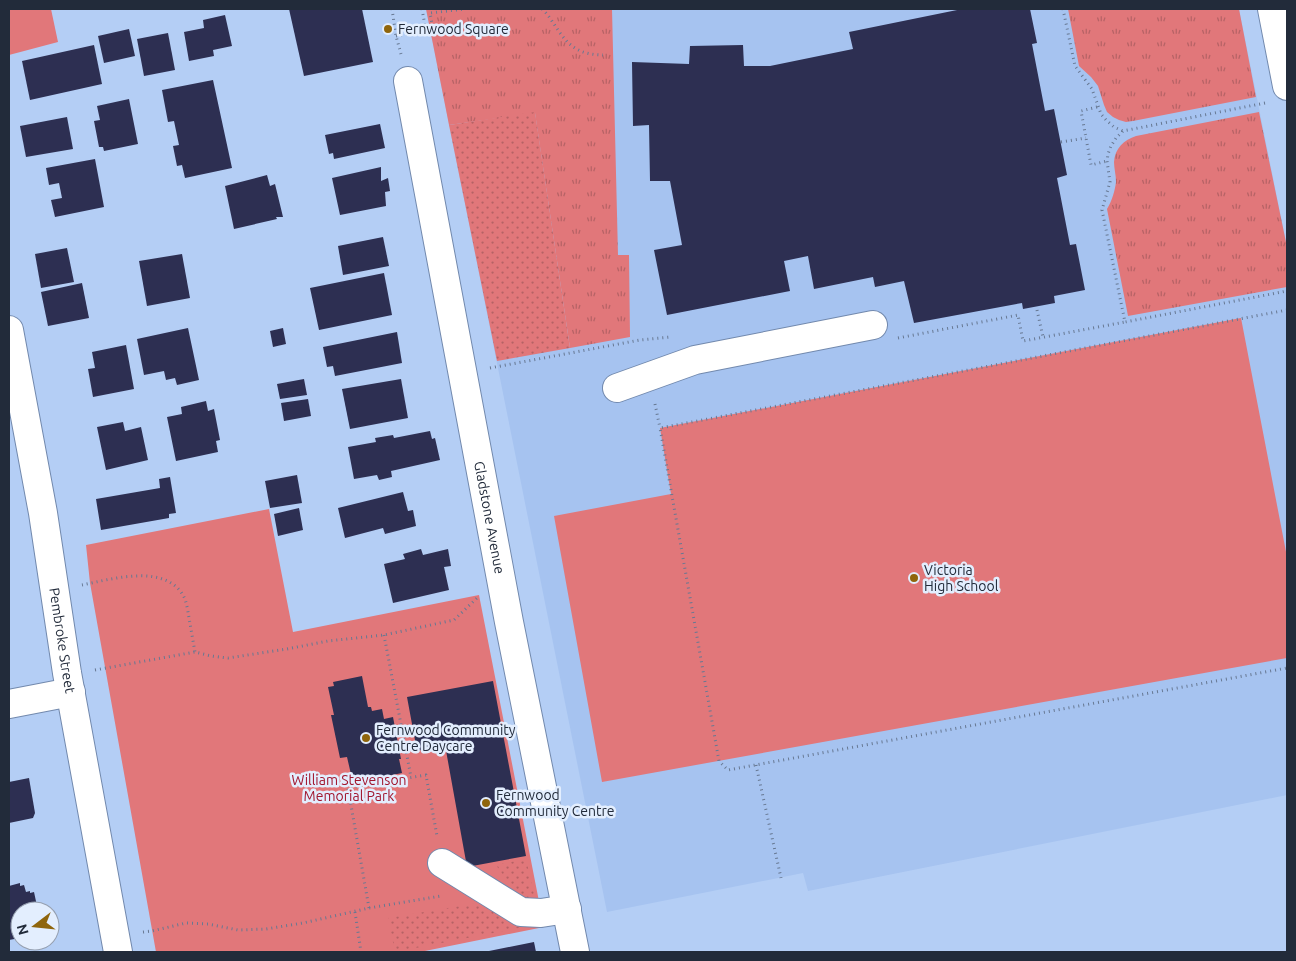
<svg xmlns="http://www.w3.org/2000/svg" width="1296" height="961" viewBox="0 0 1296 961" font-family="Ubuntu,sans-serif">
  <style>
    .built { fill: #a6c3f0 }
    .grass { fill: url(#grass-tufts) }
    .park { fill: #e1777a }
    .garden { fill: url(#garden-dots) }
    .building { fill: #2d2f52 }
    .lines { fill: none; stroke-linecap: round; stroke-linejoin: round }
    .minor-casing { stroke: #7289ad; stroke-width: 30 }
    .path { stroke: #677892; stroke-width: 3; stroke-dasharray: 1 4; stroke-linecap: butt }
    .minor { stroke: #fff; stroke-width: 28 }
    .poi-dot { fill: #8f650c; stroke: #e3eefe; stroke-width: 2 }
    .labels { text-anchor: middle; stroke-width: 5; stroke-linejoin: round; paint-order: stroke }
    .poi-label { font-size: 14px; fill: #222b3a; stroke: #e3eefe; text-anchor: start }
    .street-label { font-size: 14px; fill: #222b3a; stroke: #e3eefe }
    .park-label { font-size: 14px; fill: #a1162f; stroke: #e3eefe }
  </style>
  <defs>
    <pattern id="grass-tufts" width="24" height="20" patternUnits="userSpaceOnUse" patternTransform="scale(1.25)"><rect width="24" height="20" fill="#e1777a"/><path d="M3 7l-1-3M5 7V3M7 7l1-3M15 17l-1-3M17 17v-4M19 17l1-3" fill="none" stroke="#b66265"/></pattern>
    <pattern id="garden-dots" width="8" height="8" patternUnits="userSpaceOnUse" patternTransform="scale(1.25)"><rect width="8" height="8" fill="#e1777a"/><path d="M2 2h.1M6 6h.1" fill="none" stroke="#b66265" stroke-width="1.8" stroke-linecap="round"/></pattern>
  </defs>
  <rect width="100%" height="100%" fill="#b4cef5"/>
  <polygon class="built" points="426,9 1239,9 1287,247 1287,795 808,891 803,873 607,912"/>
  <g class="grass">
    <polygon points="426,9 612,9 618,255 629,255 630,337 570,348 535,113 449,125"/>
    <polygon points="1068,9 1239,9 1256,97 1133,121 1126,122 1119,120 1113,117 1107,112 1104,105 1098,86 1091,77 1079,66"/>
    <path d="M1259,112l28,135v40l-159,29 -21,-107c5,-8 8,-19 9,-27 0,-7 -2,-14 -2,-20 1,-14 10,-22 22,-26z"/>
  </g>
  <g class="park">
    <polygon points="9,9 51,9 58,42 9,55"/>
    <polygon points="1241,318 1287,557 1287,658 602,782 554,516 671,494 660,428"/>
    <polygon points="269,509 293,632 479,595 544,927 420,952 156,952 90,583 86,545"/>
  </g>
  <g class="garden">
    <polygon points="535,112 570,348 497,361 449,125"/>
    <polygon points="526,859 536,903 524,904 496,865"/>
    <polygon points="484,902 524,927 395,952 388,918"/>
  </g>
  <g class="building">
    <polygon points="289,9 362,9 373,62 304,76"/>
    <polygon points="962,9 1030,9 1037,43 1032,44 1045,111 1054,109 1067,175 1057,178 1070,245 1076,244 1085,290 1054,296 1055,303 1023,309 1022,303 914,323 904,281 875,287 873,277 814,289 808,256 784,261 790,291 667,315 654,250 682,245 670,181 650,181 649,125 633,126 632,62 689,64 690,46 743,45 744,66 770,66 853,49 849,32"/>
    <polygon points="225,15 232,46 213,50 214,56 189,61 184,32 204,28 203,20"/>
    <polygon points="129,29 135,56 104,63 98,36"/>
    <polygon points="168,33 175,70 144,76 137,39"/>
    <polygon points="94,45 102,84 30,100 22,61"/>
    <polygon points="213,80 232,168 185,178 182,165 177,166 173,146 179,145 174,121 168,122 162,90"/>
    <polygon points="129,99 138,144 104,151 103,147 99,147 94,121 100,120 97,106"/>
    <polygon points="67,117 73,149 26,157 20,126"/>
    <polygon points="380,124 385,148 334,159 333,153 329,154 325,135"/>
    <polygon points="95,159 104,207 55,217 51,200 62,198 59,183 49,185 46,168"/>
    <polygon points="381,167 381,181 388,178 390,191 385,192 386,206 340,215 332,178"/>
    <polygon points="267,175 270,186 275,184 283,217 276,217 277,219 234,229 225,186"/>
    <polygon points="383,237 389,266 343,275 338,246"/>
    <polygon points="67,248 74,282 41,288 35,254"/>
    <polygon points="182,254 190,298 147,306 139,261"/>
    <polygon points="384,273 392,315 319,330 310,288"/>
    <polygon points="82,283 89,318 48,326 41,292"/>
    <polygon points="188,328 199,380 177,385 175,378 166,380 164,371 144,375 137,339"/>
    <polygon points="283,328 286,344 273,347 270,331"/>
    <polygon points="397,332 402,363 335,376 333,366 327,367 323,347"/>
    <polygon points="126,345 134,389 93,397 88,369 95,368 92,352"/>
    <polygon points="304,379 307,395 280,399 277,384"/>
    <polygon points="401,379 408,418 350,429 342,389"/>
    <polygon points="308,399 311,416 284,421 281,403"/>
    <polygon points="206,401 208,411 214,409 220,440 216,441 218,452 176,461 167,417 182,414 181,407"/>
    <polygon points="123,422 125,431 141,427 148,460 106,470 97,427"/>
    <polygon points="430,431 432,439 435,438 440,460 391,471 392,477 379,480 377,475 354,479 348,447 376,442 375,438 393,435 394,438"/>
    <polygon points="297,475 302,503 270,508 265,481"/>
    <polygon points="170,477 176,513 169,514 169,518 101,530 96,499 160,488 159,479"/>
    <polygon points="403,492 408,511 413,510 416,526 385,534 383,528 345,538 338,508"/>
    <polygon points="299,508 303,530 278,536 274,514"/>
    <polygon points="421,549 423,555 448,549 451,566 444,567 449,590 393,603 384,564 405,559 403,554"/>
    <polygon points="362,676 368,707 371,707 372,711 382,709 384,719 393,717 401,759 399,759 402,773 353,783 347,757 340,758 331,715 334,715 328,687 334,686 333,682"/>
    <polygon points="493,681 526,856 467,867 445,745 417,751 407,697"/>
    <polygon points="29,778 35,813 33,818 9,823 9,782"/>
    <polygon points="20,883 20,886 24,885 26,892 30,891 30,893 34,892 37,906 40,906 41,911 20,911 20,938 9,940 9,886"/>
    <polygon points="534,942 536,952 489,952 489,951"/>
  </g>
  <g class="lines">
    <g class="minor-casing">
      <g id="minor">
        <polyline points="1272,9 1287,86"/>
        <path id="s1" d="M408,81l101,541 66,330"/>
        <path id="s2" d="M9,330l34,183 24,160 51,279"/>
        <polyline points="617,388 695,360 873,325"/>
        <polyline points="9,704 71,692"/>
        <polyline points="442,863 521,912 541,913 567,909"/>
      </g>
    </g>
    <g class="path">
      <polyline points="392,9 396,36 401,54"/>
      <polyline points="422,9 426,31"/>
      <path d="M542,9c9,8 14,20 22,29 10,13 24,17 39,17"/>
      <polyline points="1063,9 1075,66 1092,89 1101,114 1106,120 1114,127 1123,131"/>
      <polyline points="396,36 433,29 430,13 465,9"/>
      <polyline points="1265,103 1123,131 1116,138 1111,146 1108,154 1107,161 1110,182 1102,210 1125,322 1287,291"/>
      <polyline points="1097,107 1081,111 1091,165 1107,161"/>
      <polyline points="1061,142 1086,138"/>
      <polyline points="1037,310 1043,337"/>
      <polyline points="1287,310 660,428 719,761 728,770 1287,668"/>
      <polyline points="898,338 1018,315 1023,341 1125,322"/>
      <polyline points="490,368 640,340 671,337"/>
      <polyline points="655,404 660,428"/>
      <path d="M82,585c30,-6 86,-23 103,14 2,6 3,13 4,19 2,11 4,23 6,34"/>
      <polyline points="384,635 411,777"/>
      <polyline points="95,670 195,652 211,656 228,658 287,649 328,641 384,635 454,620 477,598"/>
      <polyline points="756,765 781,878"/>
      <polyline points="369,908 348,788 426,775 437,836"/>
      <polyline points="355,912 361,952"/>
      <polyline points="143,932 152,931 186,923 208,924 238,930 266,929 303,923 369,908 441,896"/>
    </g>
    <use href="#minor" class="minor"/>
  </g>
  <g class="poi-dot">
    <circle cx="388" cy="29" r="5"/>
    <circle cx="914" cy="578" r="5"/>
    <circle cx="366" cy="738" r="5"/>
    <circle cx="486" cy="803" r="5"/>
  </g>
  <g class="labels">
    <g class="poi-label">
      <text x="398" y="34">Fernwood Square</text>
      <text x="924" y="575">Victoria<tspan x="924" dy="16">High School</tspan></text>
      <text x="376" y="735">Fernwood Community<tspan x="376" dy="16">Centre Daycare</tspan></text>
      <text x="496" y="800">Fernwood<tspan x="496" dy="16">Community Centre</tspan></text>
    </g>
    <g class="street-label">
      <text dy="5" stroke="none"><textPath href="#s1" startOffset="444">Gladstone Avenue</textPath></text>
      <text dy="5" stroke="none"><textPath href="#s2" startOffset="315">Pembroke Street</textPath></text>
    </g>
    <g class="park-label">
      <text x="349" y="785">William Stevenson<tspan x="349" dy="16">Memorial Park</tspan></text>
    </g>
  </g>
  <rect width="1296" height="961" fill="none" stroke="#222b3a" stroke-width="20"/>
  <g transform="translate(35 926) rotate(254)"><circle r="24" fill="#e3eefe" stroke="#96a0b0"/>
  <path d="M0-4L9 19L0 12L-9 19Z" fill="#8f650c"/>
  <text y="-8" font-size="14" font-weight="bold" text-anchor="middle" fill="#222b3a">N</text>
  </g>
</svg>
